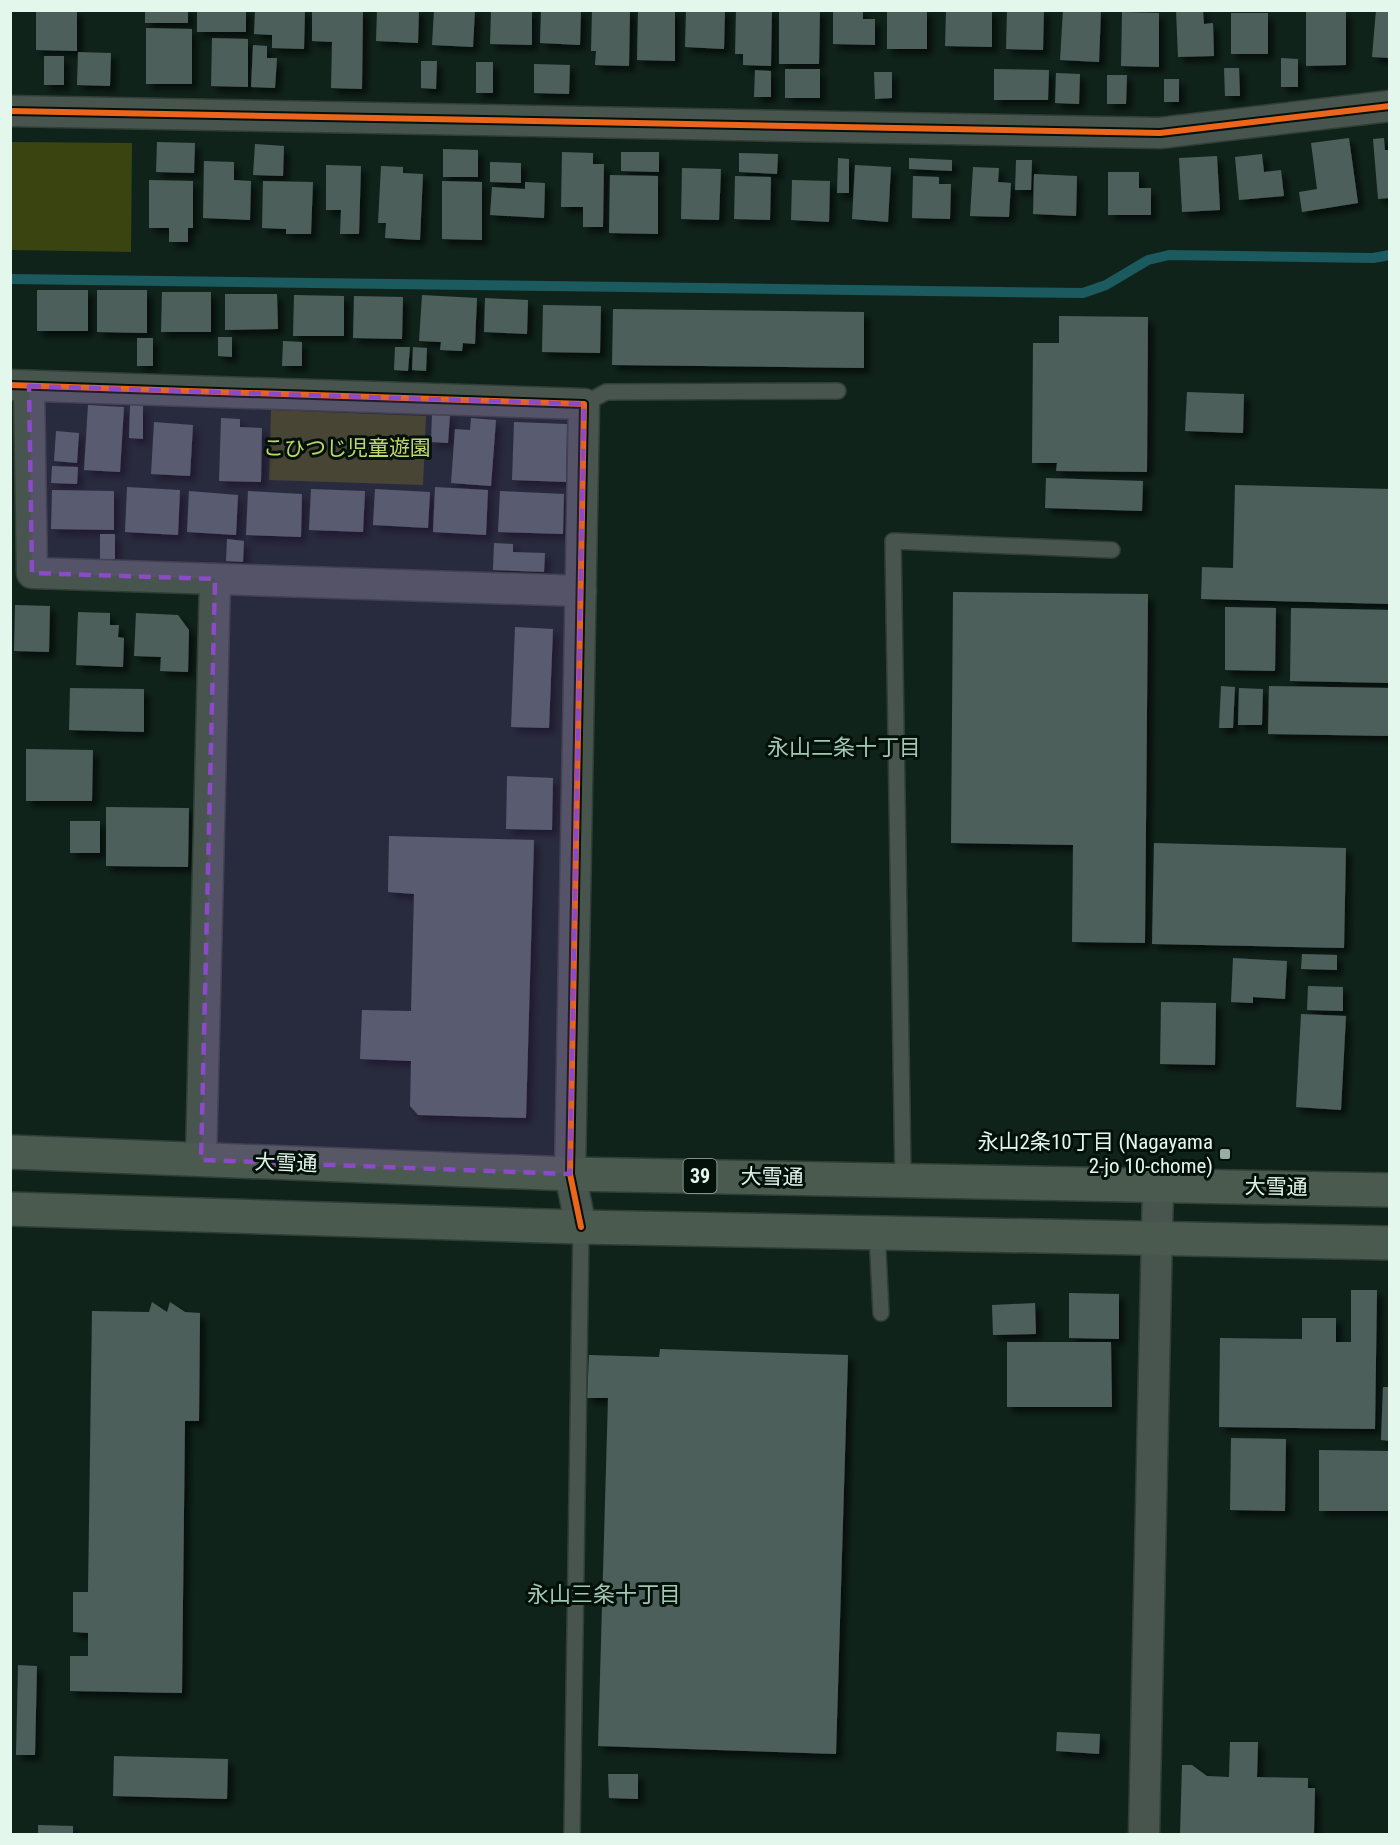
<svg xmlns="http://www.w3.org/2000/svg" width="1400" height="1845" viewBox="0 0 1400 1845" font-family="'Roboto Condensed','Noto Sans JP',sans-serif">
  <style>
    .green { fill: #394411 }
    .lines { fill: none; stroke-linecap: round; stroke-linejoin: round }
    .stream { stroke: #1b5a5e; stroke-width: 10 }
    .building { fill: #4e5f5a; filter: url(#shadow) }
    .lane-casing { stroke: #313e38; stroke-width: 18 }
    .street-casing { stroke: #313e38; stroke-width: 33 }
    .highway-casing { stroke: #313e38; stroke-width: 36 }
    .lane { stroke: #48554f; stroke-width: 15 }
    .street { stroke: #48554f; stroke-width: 30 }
    .highway { stroke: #4a5a4e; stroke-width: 33 }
    .cycleway-casing { stroke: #04100a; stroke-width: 10 }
    .cycleway { stroke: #eb651d; stroke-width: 6 }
    .marked { fill: #8b4ac6; fill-opacity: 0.2; stroke: #8b4ac6; stroke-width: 4.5; stroke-dasharray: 12 8; stroke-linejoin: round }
    .poi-dot { fill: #9aada3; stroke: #04100a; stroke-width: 2 }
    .labels { text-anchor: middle; stroke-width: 6; stroke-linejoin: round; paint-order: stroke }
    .shield { fill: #04100a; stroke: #a1b2a8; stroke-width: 1.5 }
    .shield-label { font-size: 20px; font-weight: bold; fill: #e4f7ec }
    .park-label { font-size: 21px; fill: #c2d869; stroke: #04100a }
    .poi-label { font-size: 21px; fill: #e4f7ec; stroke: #04100a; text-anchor: end }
    .street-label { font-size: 21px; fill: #e4f7ec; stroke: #04100a }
    .neighbourhood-label { font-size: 22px; fill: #a3c8b4; stroke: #04100a }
  </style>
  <defs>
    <filter id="shadow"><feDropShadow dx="5.5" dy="5.5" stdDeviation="3" flood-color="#0009"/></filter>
  </defs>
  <rect width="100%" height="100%" fill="#10231b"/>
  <g class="green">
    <polygon points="11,142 132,143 131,252 11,250"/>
    <polygon points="271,410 426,416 423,485 269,480"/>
  </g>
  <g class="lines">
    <polyline class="stream" points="10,279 1083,293 1106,285 1148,260 1169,255 1373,258 1390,255"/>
  </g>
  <g class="building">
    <polygon points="36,10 77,10 77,51 36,50"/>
    <rect x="145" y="10" width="43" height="13"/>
    <rect x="197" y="10" width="49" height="22"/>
    <polygon points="255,10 305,10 304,49 272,48 272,35 254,34"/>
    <polygon points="312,10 363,10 362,89 331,88 332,42 312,41"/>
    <polygon points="377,10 419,10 418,43 376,41"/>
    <polygon points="434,10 475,10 473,47 432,45"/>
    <polygon points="491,10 532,10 532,45 490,44"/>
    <polygon points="541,10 581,10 580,45 540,43"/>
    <polygon points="592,10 630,10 629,66 595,65 596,51 591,51"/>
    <polygon points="638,10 675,10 675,61 637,60"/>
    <polygon points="686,10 725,10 724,49 685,47"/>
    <polygon points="736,10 772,10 771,66 743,65 743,54 735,54"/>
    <polygon points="779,10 820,10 819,64 779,64"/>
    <polygon points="833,10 863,10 863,19 875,19 875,45 833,44"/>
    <rect x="887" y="10" width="40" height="39"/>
    <polygon points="946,10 992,10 992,47 945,46"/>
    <polygon points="1007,10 1044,10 1043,50 1006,49"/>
    <polygon points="1063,10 1101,11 1099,62 1060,60"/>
    <polygon points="1176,10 1203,10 1204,24 1213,23 1214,56 1178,57"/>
    <polygon points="1376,10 1390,10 1390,58 1372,57"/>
    <polygon points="1306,11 1346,11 1346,65 1306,66"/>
    <polygon points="1122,12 1159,13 1159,67 1121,66"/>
    <rect x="1231" y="13" width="37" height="41"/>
    <polygon points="146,28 192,29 192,84 146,84"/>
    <polygon points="212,38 248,39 248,87 211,86"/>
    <polygon points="253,45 267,46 267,58 277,58 275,88 251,87"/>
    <polygon points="78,52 111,53 110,86 77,85"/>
    <rect x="44" y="56" width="20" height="29"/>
    <polygon points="1281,58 1298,59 1298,87 1281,87"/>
    <polygon points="421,61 437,61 436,89 421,88"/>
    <rect x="476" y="62" width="17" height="31"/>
    <polygon points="534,64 570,65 569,94 534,93"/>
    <polygon points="1224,68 1239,68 1240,96 1225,96"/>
    <rect x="785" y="69" width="35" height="29"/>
    <polygon points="994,69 1049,70 1048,100 994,100"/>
    <polygon points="755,70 771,71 771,97 754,97"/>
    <polygon points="874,72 892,72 892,98 875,99"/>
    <polygon points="1056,73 1080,74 1079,104 1055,103"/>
    <polygon points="1107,75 1127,75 1126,104 1107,104"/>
    <rect x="1164" y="79" width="15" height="23"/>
    <polygon points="1349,138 1358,203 1302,212 1299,192 1317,189 1311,143"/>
    <polygon points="1384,138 1385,150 1390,150 1390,198 1378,199 1373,139"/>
    <polygon points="157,142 195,143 194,173 156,172"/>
    <polygon points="255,144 284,146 283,176 253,175"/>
    <polygon points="443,149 478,150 478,177 443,177"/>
    <polygon points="562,152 593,153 593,164 604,164 603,227 583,227 583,207 561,207"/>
    <polygon points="621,152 659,152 659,172 621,171"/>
    <polygon points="739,153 778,154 777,174 739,172"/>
    <polygon points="1262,154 1264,172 1281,170 1284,196 1239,200 1235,157"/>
    <polygon points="1217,156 1220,210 1182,212 1179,158"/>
    <polygon points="838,158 849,159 849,193 837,193"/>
    <polygon points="909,158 952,160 952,171 909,169"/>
    <polygon points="1016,160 1032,160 1031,190 1015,190"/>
    <polygon points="204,161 234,162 234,180 251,181 250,220 203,218"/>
    <polygon points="490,162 521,163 521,183 490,182"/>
    <polygon points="326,165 361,166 359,234 340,234 341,210 326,210"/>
    <polygon points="855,165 891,167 888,222 852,219"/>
    <polygon points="381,166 403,167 403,173 423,174 420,240 385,238 386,223 378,223"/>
    <polygon points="973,167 999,168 998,182 1011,183 1009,217 970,216"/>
    <polygon points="682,168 721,169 719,220 681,219"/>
    <polygon points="1108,172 1139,172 1139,188 1151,188 1151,215 1108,215"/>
    <polygon points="1034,174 1077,176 1076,216 1033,214"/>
    <polygon points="610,175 658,176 658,234 609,233"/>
    <polygon points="735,176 771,177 770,220 734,219"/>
    <polygon points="913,176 939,177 939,184 951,184 950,219 912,218"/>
    <polygon points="149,180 193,181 193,228 188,228 188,242 169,242 169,228 149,228"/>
    <polygon points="792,180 830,181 829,222 791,220"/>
    <polygon points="263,181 313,182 311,234 286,234 286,229 262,228"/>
    <polygon points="442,181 482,182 482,240 442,239"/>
    <polygon points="525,182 545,183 544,218 490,215 492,187 525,189"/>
    <rect x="37" y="290" width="51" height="41"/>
    <polygon points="97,290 147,290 147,333 97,332"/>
    <polygon points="162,292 211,292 211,332 161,332"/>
    <polygon points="225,294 277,294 278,329 225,330"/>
    <polygon points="294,295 344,296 344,336 293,336"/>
    <polygon points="422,295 477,298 475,344 463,343 462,351 440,350 441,342 419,341"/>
    <polygon points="354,296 403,297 402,339 353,338"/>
    <polygon points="485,298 528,300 527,334 484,332"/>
    <polygon points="543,305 601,306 600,353 542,352"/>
    <polygon points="613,309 864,312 864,368 612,365"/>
    <polygon points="1059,316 1148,317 1147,472 1056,471 1057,463 1032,463 1033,343 1059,343"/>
    <polygon points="218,337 232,337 232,357 218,356"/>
    <rect x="137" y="338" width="16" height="28"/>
    <polygon points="283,341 302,342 302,366 282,366"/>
    <polygon points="395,347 410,347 408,371 394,370"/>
    <polygon points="413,347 427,348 426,371 412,370"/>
    <polygon points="1187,392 1244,394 1243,433 1185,431"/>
    <polygon points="88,405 124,407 120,472 84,470"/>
    <polygon points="130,405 143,405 143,439 129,438"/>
    <polygon points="432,413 450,414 448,443 431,442"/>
    <polygon points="221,418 240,419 240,427 262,428 261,482 219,481"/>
    <polygon points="471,418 496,420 491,486 451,483 455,429 470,430"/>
    <polygon points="154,422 193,425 190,476 151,474"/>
    <polygon points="514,422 567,424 566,482 512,480"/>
    <polygon points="56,431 79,433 77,463 54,461"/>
    <polygon points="52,466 78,467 77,484 51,483"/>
    <polygon points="1046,478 1143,481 1142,511 1045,508"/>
    <polygon points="1235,485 1390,489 1390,604 1201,599 1202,567 1233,568"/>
    <polygon points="127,487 180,490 178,535 125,532"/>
    <polygon points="435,487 488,490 486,535 433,532"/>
    <polygon points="311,489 365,491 363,532 309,530"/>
    <polygon points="375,489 430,492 428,528 373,525"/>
    <polygon points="52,490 114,491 114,530 51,529"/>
    <polygon points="189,491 238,495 236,535 187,532"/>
    <polygon points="248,491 302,494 301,537 246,535"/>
    <polygon points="500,491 564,494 563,534 498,532"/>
    <rect x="100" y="534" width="15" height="25"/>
    <polygon points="227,539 244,541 243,562 226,561"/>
    <polygon points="494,543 513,544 513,552 545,553 544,572 493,570"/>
    <polygon points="953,592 1148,594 1145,943 1072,942 1073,845 951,843"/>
    <polygon points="15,605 50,606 49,652 14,651"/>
    <polygon points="1225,607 1276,608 1275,671 1225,670"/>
    <polygon points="1291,608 1390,610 1390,683 1290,681"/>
    <polygon points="78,612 110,613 110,625 119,625 118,637 124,638 123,667 76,665"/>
    <polygon points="136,613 178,615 189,630 188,672 160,671 161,657 134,656"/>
    <polygon points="515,627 553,629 549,728 511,727"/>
    <polygon points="1221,686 1235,687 1233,728 1219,728"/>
    <polygon points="1269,686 1390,688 1390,736 1268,734"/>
    <polygon points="70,688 144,689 144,732 69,730"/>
    <polygon points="1239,688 1263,689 1262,725 1238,725"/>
    <polygon points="26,749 93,750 92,801 26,801"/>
    <polygon points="507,776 553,778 552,830 506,829"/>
    <polygon points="106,807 189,808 188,867 106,866"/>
    <rect x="70" y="821" width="30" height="32"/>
    <polygon points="389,836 534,840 526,1118 418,1115 410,1106 411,1061 360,1059 362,1010 411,1011 414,894 388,892"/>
    <polygon points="1154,843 1346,848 1344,948 1152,944"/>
    <polygon points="1302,954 1337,955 1337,970 1301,969"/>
    <polygon points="1233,958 1287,961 1285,999 1253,997 1253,1003 1231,1002"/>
    <polygon points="1308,986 1343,987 1343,1011 1307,1010"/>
    <polygon points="1161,1002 1216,1003 1215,1065 1160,1064"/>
    <polygon points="1301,1014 1346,1016 1341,1110 1296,1107"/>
    <polygon points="1351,1290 1377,1290 1375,1429 1219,1427 1220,1338 1302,1339 1302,1318 1336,1318 1336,1342 1351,1342"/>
    <polygon points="1069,1293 1119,1294 1119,1339 1069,1338"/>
    <polygon points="152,1302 167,1312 170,1302 185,1312 200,1313 199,1421 185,1421 182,1693 70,1691 70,1656 88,1656 88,1633 73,1632 73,1592 88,1592 92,1311 149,1312"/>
    <polygon points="1035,1303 1036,1334 993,1335 992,1305"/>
    <polygon points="1007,1342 1111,1342 1112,1407 1007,1407"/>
    <polygon points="660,1349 848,1355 836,1754 598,1746 608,1398 587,1398 589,1355 659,1357"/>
    <polygon points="1383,1387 1390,1387 1390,1441 1381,1440"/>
    <polygon points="1231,1438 1286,1439 1285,1511 1230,1510"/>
    <polygon points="1319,1450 1390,1451 1390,1511 1319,1511"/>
    <polygon points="18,1665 37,1666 35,1755 16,1755"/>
    <polygon points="1057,1732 1100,1734 1099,1754 1056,1751"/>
    <polygon points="1230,1742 1258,1742 1257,1777 1308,1778 1308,1788 1315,1788 1314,1834 1180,1834 1182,1765 1192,1765 1207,1776 1229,1777"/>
    <polygon points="114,1756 228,1759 227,1799 113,1796"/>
    <polygon points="608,1774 638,1774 638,1799 609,1798"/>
    <polygon points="38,1825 73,1826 73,1834 38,1834"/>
  </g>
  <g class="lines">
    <g class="lane-casing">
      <g id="lane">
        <polyline points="584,404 606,392 838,391"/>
        <polyline points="903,1179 893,541 1112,550"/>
        <polyline points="877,1232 881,1313"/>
        <polyline points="572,1834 581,1227"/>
      </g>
    </g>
    <g class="street-casing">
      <g id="street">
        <polyline points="10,111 1160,133 1390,106"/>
        <polyline points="10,385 584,404 570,1174 581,1227"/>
        <polyline points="29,386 32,573 581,591"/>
        <polyline points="201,1160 215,579"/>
        <polyline points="1144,1834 1158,1185"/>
      </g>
    </g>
    <g class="highway-casing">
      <g id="highway">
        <polyline points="10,1152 570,1174 1390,1190"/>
        <polyline points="10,1209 581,1227 1390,1243"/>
      </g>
    </g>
    <use href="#lane" class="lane"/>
    <use href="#street" class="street"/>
    <use href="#highway" class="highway"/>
    <g class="cycleway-casing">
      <g id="cycleway">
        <polyline points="10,111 1160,133 1390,106"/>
        <polyline points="10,385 584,404 570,1174 581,1227"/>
      </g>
    </g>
    <use href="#cycleway" class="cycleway"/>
  </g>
  <path class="marked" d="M29,386l555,18 -14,770 -369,-14 14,-581 -183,-6z"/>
  <rect class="poi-dot" x="1219" y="1148" width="12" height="12" rx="3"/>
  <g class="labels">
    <rect class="shield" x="683.5" y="1159" width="33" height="34" rx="4.5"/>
    <g class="shield-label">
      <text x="700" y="1183">39</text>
    </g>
    <g class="park-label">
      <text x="347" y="455">こひつじ児童遊園</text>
    </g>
    <g class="poi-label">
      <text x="1213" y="1149">永山2条10丁目 (Nagayama<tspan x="1213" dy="24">2-jo 10-chome)</tspan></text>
    </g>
    <g class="street-label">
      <text transform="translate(286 1163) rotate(2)" y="7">大雪通</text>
      <text transform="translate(772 1177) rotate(1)" y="7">大雪通</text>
      <text transform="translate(1276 1187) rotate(1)" y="7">大雪通</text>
    </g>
    <g class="neighbourhood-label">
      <text x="844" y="755">永山二条十丁目</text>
      <text x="604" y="1602">永山三条十丁目</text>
    </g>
  </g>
  <rect width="1400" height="1845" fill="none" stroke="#e4f7ec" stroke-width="24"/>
</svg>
